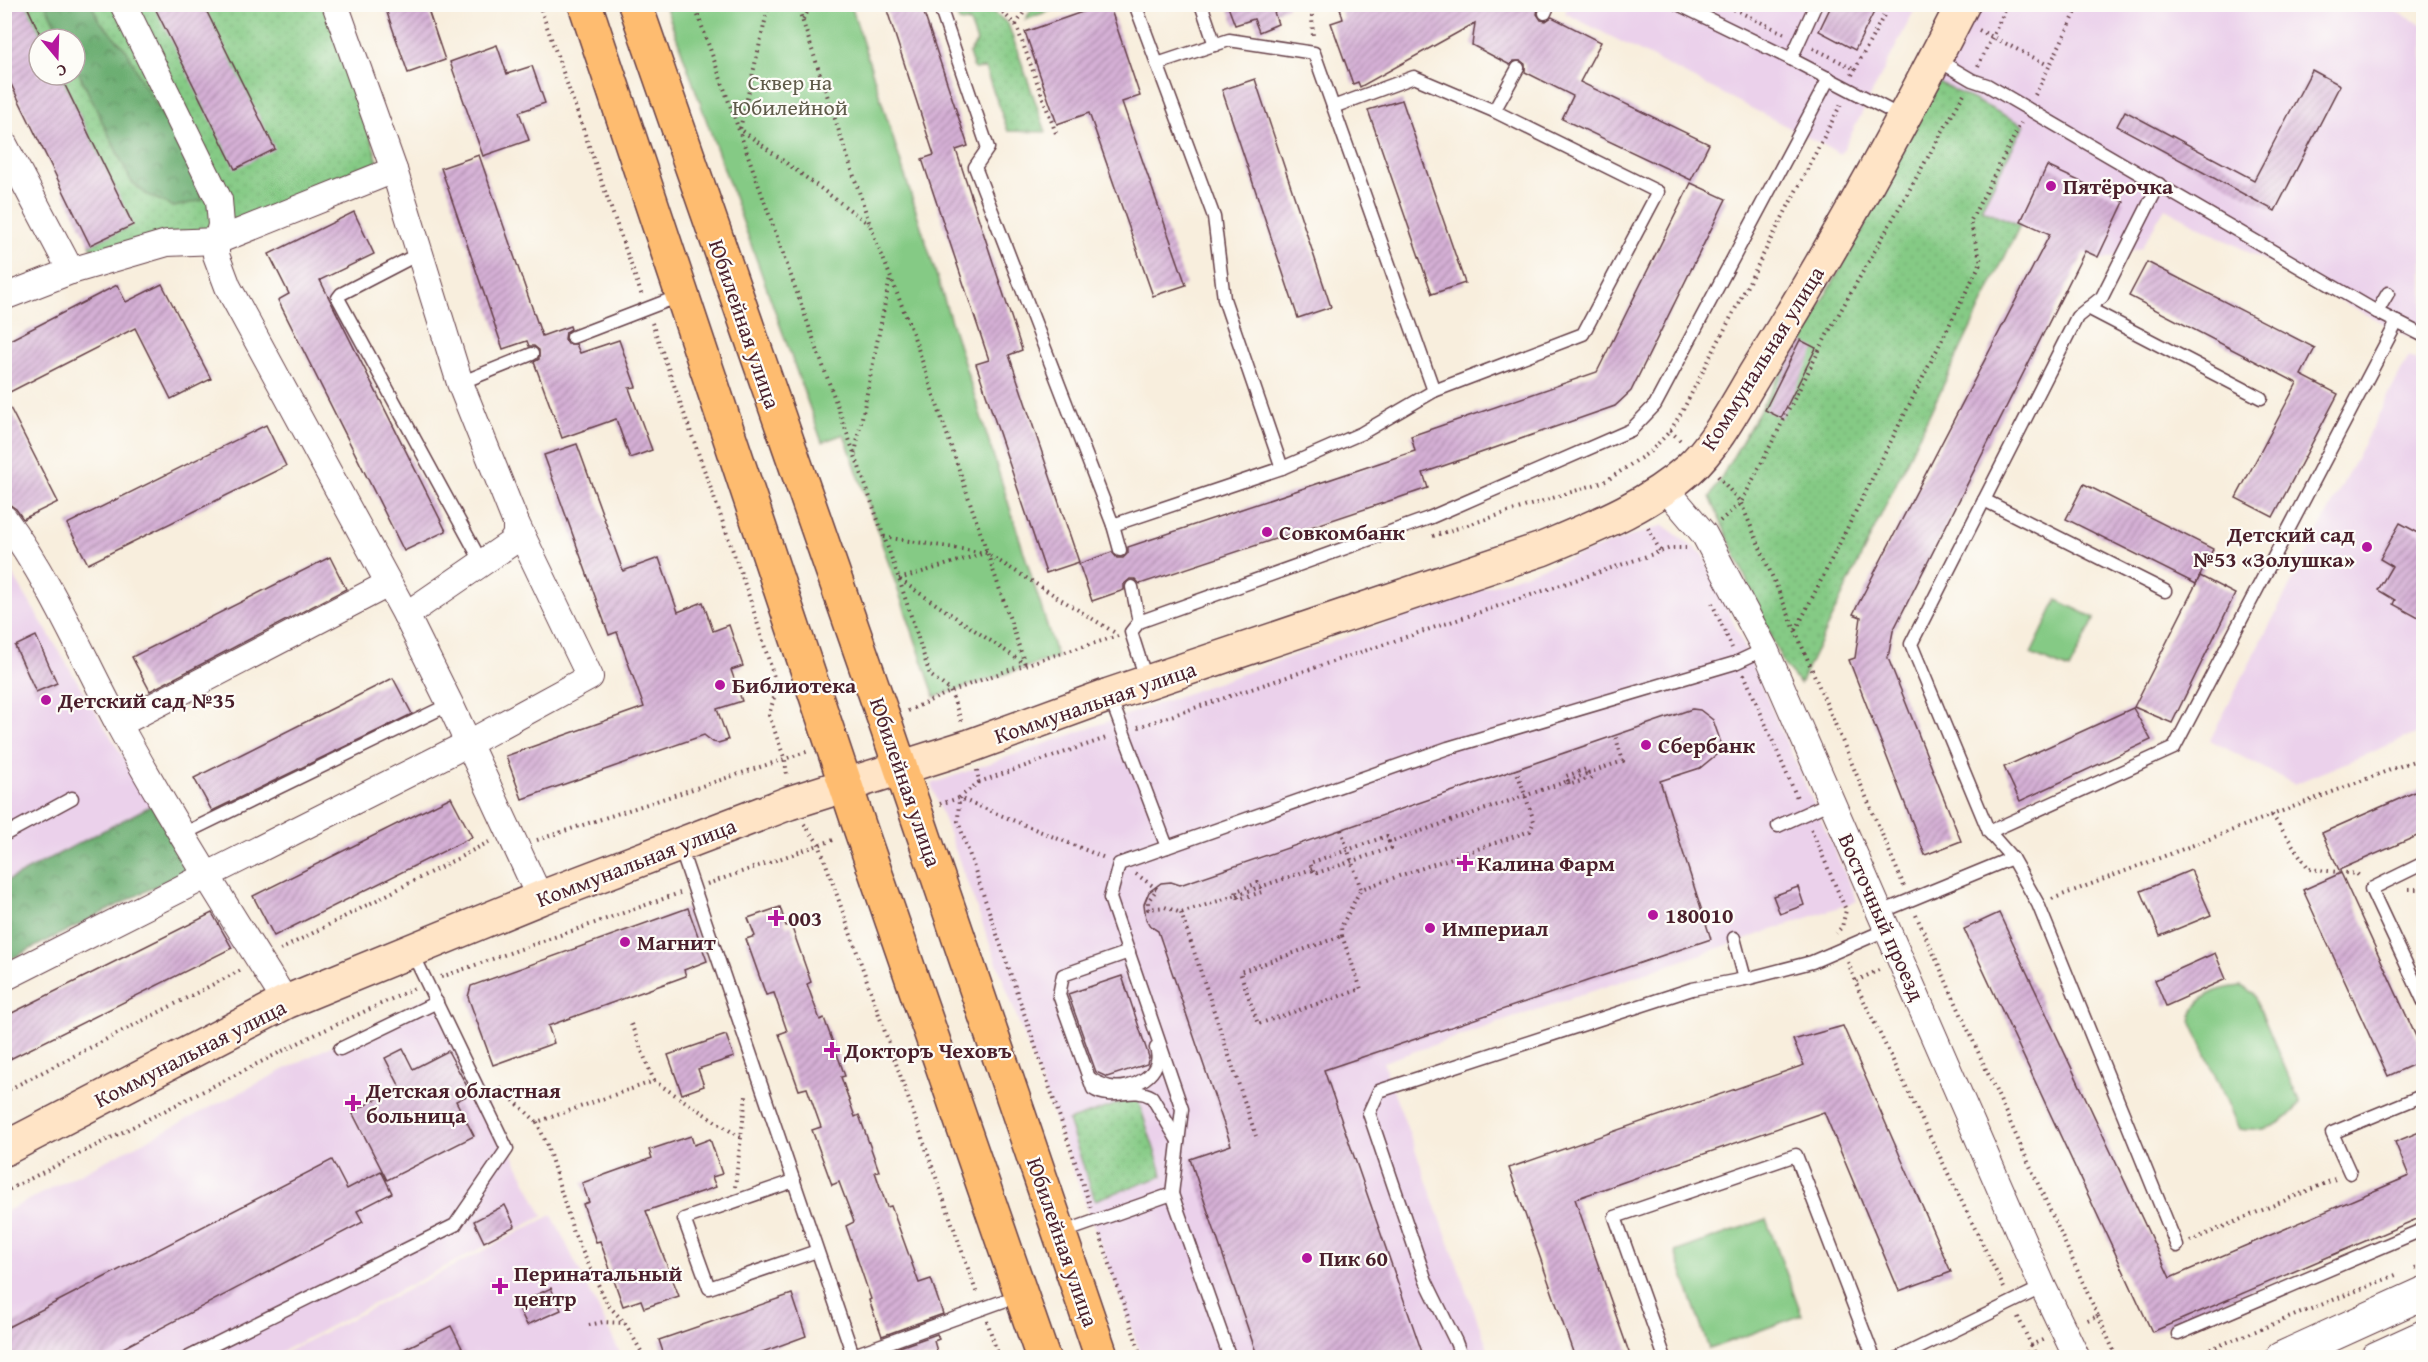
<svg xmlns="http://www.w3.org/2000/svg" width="2428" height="1362" viewBox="0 0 2428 1362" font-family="'Gentium Book Plus',serif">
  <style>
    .built { fill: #ebd1eb }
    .grass { fill: url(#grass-dots); stroke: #687458; stroke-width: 1.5 }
    .forest { fill: url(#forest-crowns); stroke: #5b664e; stroke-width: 1.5 }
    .park { fill: #85ca85; stroke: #687458; stroke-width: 1.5 }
    .building { fill: url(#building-hatch) }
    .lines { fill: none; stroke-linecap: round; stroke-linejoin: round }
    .service-casing { stroke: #643e46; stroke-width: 15 }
    .minor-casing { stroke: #643e46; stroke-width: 28 }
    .tertiary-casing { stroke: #643e46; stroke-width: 34 }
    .secondary-casing { stroke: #643e46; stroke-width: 36 }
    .trunk-casing { stroke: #643e46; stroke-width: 36 }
    .path { stroke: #643e46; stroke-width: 4; stroke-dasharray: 1.5 4.5; stroke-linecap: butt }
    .service { stroke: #fff; stroke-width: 12 }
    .minor { stroke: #fff; stroke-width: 26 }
    .tertiary { stroke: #fff; stroke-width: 32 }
    .secondary { stroke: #ffe4c6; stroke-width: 33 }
    .trunk { stroke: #febc70; stroke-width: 33 }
    .poi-dot { fill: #b5179e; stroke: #fdfcf7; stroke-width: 2 }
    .labels { text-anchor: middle; stroke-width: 4.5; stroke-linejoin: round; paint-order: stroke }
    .park-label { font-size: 22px; fill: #5f5b4a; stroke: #fdfcf7 }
    .poi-label { font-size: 22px; font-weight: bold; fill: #4a1f2b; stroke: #fdfcf7; text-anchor: start }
    .street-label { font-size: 22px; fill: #4a1f2b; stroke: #fdfcf7 }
  </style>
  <defs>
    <pattern id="grass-dots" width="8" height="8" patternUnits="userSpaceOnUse" patternTransform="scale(1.5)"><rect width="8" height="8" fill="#85ca85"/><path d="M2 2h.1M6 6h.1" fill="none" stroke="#74ad73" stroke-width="1.8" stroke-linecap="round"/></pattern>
    <pattern id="forest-crowns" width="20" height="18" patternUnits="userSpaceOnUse" patternTransform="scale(1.5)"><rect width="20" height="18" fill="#6cae72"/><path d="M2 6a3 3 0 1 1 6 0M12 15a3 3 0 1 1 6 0" fill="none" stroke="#5b8d5e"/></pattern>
    <pattern id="building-hatch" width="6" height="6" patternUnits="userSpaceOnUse" patternTransform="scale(1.5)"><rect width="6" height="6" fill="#d5b0d6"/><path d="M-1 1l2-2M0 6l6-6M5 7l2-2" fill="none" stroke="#af8fae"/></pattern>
  </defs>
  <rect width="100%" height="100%" fill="#fdfcf7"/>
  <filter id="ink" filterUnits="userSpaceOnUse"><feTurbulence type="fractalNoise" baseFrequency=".0167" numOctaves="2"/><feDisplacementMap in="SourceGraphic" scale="12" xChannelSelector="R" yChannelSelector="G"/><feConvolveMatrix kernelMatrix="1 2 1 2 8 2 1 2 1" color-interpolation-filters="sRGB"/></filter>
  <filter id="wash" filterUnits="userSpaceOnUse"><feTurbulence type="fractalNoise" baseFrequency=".008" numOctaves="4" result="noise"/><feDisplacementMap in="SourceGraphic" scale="24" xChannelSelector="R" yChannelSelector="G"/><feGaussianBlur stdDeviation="1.35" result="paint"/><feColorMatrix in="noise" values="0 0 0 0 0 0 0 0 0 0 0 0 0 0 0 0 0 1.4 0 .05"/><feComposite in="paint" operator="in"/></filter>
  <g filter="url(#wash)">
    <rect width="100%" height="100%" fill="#f8eedd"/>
    <g class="built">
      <polygon points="1569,4 1917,5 1841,154 1565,13"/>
      <polygon points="1976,5 2382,5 2423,25 2423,344 2165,208 2141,248 2101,260 1980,210 2023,125 1936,81"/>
      <polygon points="2409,356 2423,364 2423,731 2294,784 2210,740"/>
      <polygon points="1663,525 1703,554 1857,901 1383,1062 1491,1357 1142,1357 931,784"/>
      <polygon points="4,560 152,805 5,882 4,882"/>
      <polygon points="433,994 543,1216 271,1357 5,1358 5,1212"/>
      <polygon points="552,1215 622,1357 275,1358"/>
    </g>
    <g class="grass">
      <polygon points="1035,4 1065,4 1065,5 1025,20"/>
      <polygon points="26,5 332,5 379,165 209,233 94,252 90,245 132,225 60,75 75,75 75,39 42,39"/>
      <polygon points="953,5 985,5 1008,24 1046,132 1008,131 985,68 974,69 969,53 977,42 970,23 959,21"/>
      <polygon points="1936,81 2024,125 1981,209 2020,225 1800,684 1784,665 1710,497 1861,233"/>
      <polygon points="1137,1097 1163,1176 1095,1200 1068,1121"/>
    </g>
    <g class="forest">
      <polygon points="46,5 92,5 98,19 127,51 141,80 183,150 203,200 174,207 146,194 131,181 75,65 75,39 62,39"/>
      <polygon points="152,805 190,869 5,962 5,882"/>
    </g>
    <g class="park">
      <polygon points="665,5 851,5 1057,657 935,697 844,434 822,442"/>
      <polygon points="2057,600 2095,618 2069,670 2031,654"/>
      <path d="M2241,986l12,7 47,110c-16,22 -34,30 -61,26l-48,-108c5,-26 26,-33 50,-35z"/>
      <polygon points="1766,1219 1802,1315 1709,1349 1675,1252"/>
    </g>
    <g id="blocks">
      <g class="building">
        <polygon points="4,4 26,4 39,32 39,75 60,75 133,225 90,245 4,70"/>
        <polygon points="153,4 203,4 275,149 235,169"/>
        <polygon points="384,4 426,4 445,60 408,73"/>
        <polygon points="885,4 921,4 968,146 956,150 1022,350 1009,355 1079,562 1046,573 976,364 989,360 922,159 934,155"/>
        <polygon points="1105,4 1109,4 1140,96 1122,102 1186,285 1153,296 1089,113 1057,124 1025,32"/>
        <polygon points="1227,4 1288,4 1288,7 1274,12 1278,24 1259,32 1254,19 1235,25"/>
        <polygon points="1339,4 1529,4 1538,9 1537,14 1541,20 1546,21 1552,17 1601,42 1580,82 1709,144 1691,180 1562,119 1573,96 1525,72 1525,64 1521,61 1514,61 1510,65 1472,45 1475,23 1360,87 1358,82 1353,84 1331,23 1343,19"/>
        <polygon points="1832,4 1878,4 1855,50 1819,31"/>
        <polygon points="497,45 507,74 532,66 545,103 519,112 529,140 483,156 450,62"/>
        <polygon points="2312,70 2340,85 2275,211 2117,126 2125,111 2254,180"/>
        <polygon points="1255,79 1331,307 1298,318 1222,90"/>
        <polygon points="1402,100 1465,283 1432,294 1368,110"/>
        <polygon points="479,155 542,336 570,326 571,329 566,332 565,339 568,344 576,344 580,353 619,340 636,387 629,388 652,450 630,458 616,419 562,438 534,362 539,359 539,350 534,346 529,346 527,341 503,349 441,168"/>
        <polygon points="2047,166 2124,202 2098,257 2085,251 1893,631 1888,658 1961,841 1925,855 1849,660 1855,658 1861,617 1853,614 2050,234 2021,221"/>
        <polygon points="1691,183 1726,199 1631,391 1615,406 1423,473 1428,488 1140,584 1135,579 1130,579 1124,584 1124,590 1092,601 1079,564 1112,552 1117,558 1123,558 1128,553 1128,547 1415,451 1411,436 1597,372"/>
        <polygon points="354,212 374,254 320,280 446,531 404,551 278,300 289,294 269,254"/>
        <polygon points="2147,262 2315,348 2301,375 2338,394 2273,517 2236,498 2297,383 2129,296"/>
        <polygon points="162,284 211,379 171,399 135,328 4,395 4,343 117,285 126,302"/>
        <polygon points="1800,340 1816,348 1781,418 1765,410"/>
        <polygon points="4,396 58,502 23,519 16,509 9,504 4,495"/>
        <polygon points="266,425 286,466 88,564 67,524"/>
        <polygon points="577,444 623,571 659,558 678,612 703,602 713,631 729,625 743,666 731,670 742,701 717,709 728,740 718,743 713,742 704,735 522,799 506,756 644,707 617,632 609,635 544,455"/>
        <polygon points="2084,484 2213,549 2196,584 2066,519"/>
        <polygon points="2400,523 2424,536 2424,621 2393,604 2395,600 2378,590 2392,566 2380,559"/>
        <polygon points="330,557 346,589 150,691 132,657"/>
        <polygon points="2200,576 2235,594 2172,723 2134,707"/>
        <polygon points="36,636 57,683 36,692 15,646"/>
        <polygon points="393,678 412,714 212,811 194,778"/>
        <polygon points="2133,708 2151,740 2020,801 2004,767"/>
        <polygon points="1692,709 1700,710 1713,720 1720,740 1717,754 1700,768 1660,781 1711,939 1324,1070 1424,1358 1258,1358 1190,1159 1231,1145 1158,931 1150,926 1146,919 1144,904 1149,892 1161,883 1171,882 1180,885"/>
        <polygon points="2424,788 2424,833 2339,870 2322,833"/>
        <polygon points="451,797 472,837 274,936 253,896"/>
        <polygon points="2191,870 2211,915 2160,936 2141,891"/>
        <polygon points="2341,873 2424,1054 2424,1060 2388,1076 2303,890"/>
        <polygon points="1798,887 1804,905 1780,914 1773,896"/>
        <polygon points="780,907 786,926 791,925 811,982 807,984 820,1020 824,1018 845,1076 841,1077 855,1117 859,1115 879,1171 875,1172 887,1207 891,1206 919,1283 931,1279 943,1314 882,1336 869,1300 871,1299 846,1226 854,1222 839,1182 832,1185 812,1130 821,1127 807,1088 799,1090 779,1034 787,1031 774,993 766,995 746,939 755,936 748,918"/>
        <polygon points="688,908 707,961 684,970 686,976 548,1026 554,1043 493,1065 468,997 471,986"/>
        <polygon points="212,913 232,948 4,1062 4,1017"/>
        <polygon points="1999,913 2170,1278 2409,1176 2395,1142 2424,1130 2424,1216 2152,1332 1964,929"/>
        <polygon points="2215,953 2226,979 2166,1006 2155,980"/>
        <polygon points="1122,976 1149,1057 1147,1064 1107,1077 1096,1072 1068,994"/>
        <polygon points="1843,1026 1951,1272 1899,1291 1824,1112 1575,1199 1631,1358 1575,1358 1509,1168 1804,1065 1793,1040"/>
        <polygon points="726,1035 734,1057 698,1069 704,1086 682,1094 668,1055"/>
        <polygon points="403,1049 413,1069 448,1051 471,1094 456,1101 474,1136 387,1180 352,1112 400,1087 385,1058"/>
        <polygon points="691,1136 694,1145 710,1139 722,1174 712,1177 716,1187 646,1211 679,1296 644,1308 641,1300 623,1306 600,1241 596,1242 583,1204 589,1202 582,1183 652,1158 649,1150"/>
        <polygon points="332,1160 347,1189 381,1171 392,1193 357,1211 363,1222 104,1358 4,1358 4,1329"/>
        <polygon points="505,1205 515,1226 484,1242 474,1221"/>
        <polygon points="551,1288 561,1310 527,1325 517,1304"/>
        <polygon points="792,1294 806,1336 746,1358 665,1358 659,1340"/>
        <polygon points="451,1326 467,1358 386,1358"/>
        <polygon points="937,1334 939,1339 934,1341 939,1358 900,1358 897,1348"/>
      </g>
    </g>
  </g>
  <g filter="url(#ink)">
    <use href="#blocks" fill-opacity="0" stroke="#643e46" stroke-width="1.5"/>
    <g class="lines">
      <g class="service-casing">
        <g id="service">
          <polyline points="939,4 988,148 975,167 1113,525 1282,468 1362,433 1434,391 1583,334 1658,192 1494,111 1518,68"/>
          <polyline points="1135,4 1214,217 1224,299 1282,468"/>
          <polyline points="1201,4 1215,45"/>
          <polyline points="1678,4 1791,59 1902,117"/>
          <polyline points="1545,13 1549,4"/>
          <polyline points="1791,59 1816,4"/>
          <polyline points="1936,59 1972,80 1987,85 2377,312 2424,336"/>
          <polyline points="1157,64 1229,40 1314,53 1434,391"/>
          <polyline points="1333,107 1414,77 1494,111"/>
          <polyline points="2159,184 2102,297 2077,317 1911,644 1989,832 2012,858 2038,904 2177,1246"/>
          <polyline points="420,253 341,294 338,298 482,563"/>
          <polyline points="2088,308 2261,398"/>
          <polyline points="2377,312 2388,293"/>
          <polyline points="573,337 682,295"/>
          <polyline points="460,383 532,354"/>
          <polyline points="1984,500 2165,591"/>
          <polyline points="1113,525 1120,550"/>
          <polyline points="1132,587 1139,622 1131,632 1147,682"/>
          <polyline points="1139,622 1429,518 1631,430 1655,405 1829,78"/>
          <polyline points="1110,697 1167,847"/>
          <polyline points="1778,826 1831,802"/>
          <polyline points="1989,832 2174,748 2397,322"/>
          <polyline points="4,835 72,798"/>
          <polyline points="181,835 450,704"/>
          <polyline points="680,847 854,1358"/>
          <polyline points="2424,863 2371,889 2424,1002"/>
          <polyline points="1881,912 2012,858"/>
          <polyline points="1734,938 1745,979"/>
          <path d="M1129,952l-66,23 -4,20 34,94c20,13 39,-4 59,8l26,44"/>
          <polyline points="340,1049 437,1002"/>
          <path d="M1088,1077c7,5 14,8 22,10 22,4 55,-13 46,-39"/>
          <polyline points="2350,1173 2332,1133 2424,1095"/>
          <polyline points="794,1181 684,1219 709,1288 817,1251"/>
          <polyline points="1172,1194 1230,1358"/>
          <polyline points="1061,1233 1172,1194 1182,1109 1110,898 1119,864 1448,748 1735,663 1765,649"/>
          <polyline points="2178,1334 2424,1229"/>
          <polyline points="848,1357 1020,1295"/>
          <polyline points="187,1358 455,1225 507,1149 412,952"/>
          <polyline points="1462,1358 1456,1342 1426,1281 1369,1113 1379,1091 1692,989 1750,978 1812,962 1888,929"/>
          <polyline points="1665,1358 1615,1217 1796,1155 1874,1358"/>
          <polyline points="1898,1358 2043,1287"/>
        </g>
      </g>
      <g class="minor-casing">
        <g id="minor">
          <polyline points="123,4 219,200 221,225 216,246 216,255 228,287 406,615"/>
          <polyline points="335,4 394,170 460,383 516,523 516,535 511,543 406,615 450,704 540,898"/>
          <polyline points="4,144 71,271"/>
          <polyline points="4,297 71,271 167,243 217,241 394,170"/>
          <polyline points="1665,488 1704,534 1765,649 2043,1287 2077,1358"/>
          <path d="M4,518c47,64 78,138 115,207 52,95 109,186 167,277"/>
          <polyline points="119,724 388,584"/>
          <polyline points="4,978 469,743 590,677 516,523"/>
        </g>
      </g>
      <g class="tertiary-casing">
        <g id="tertiary">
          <polyline points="2281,1358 2424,1293"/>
          <polyline points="2376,1358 2424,1336"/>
        </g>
      </g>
      <g class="secondary-casing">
        <path id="secondary" d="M4,1149l282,-147 254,-104 249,-95 181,-57 139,-51 433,-146c52,-22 104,-42 147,-80 30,-27 52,-74 74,-108 72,-116 138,-235 200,-357"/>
      </g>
      <g class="trunk-casing">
        <g id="trunk">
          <polyline points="585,4 861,831 1043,1358"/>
          <polyline points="635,4 885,722 1102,1358"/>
        </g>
      </g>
      <g class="path">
        <polyline points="539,4 642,296"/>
        <polyline points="694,4 899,579 930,675 950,690 962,723"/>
        <polyline points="769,4 740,129 869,224"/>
        <polyline points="797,4 870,225 913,334 1025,664"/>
        <polyline points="994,4 1016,25 1057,136"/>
        <polyline points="1308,4 1312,16 1313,38"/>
        <polyline points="1723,4 1785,34"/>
        <polyline points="803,19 813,4"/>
        <polyline points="1016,25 1029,4"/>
        <polyline points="1979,30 2048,65"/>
        <polyline points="1813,48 1855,69"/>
        <polyline points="1978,66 2008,4"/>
        <polyline points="1852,75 1890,4"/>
        <polyline points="2035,95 2080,4"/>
        <polyline points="652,323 750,599 777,687 769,715 785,760 787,776"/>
        <polyline points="1670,431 1682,442"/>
        <polyline points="855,453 890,278"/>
        <polyline points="1718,476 1741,503 1904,886"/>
        <polyline points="1720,521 1741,503 1828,333 1965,92"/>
        <polyline points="1648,528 1660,551"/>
        <polyline points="1433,536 1606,481 1651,451 1670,431 1683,410 1842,102"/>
        <polyline points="884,537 986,553 1117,634"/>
        <polyline points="899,579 985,553"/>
        <polyline points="900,580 1025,664"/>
        <polyline points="1712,603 1732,648"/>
        <polyline points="1796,630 1981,262 1970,222 2021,123"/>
        <polyline points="1744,674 1798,800"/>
        <path d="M908,711c67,-33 138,-53 210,-75"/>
        <polyline points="1138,727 1671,548 1686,548"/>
        <polyline points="977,770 979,782 1109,737"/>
        <polyline points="1568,781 1566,776 1586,769 1588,773"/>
        <polyline points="1568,781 1588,773"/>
        <polyline points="979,782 959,798 958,821 1091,1208"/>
        <polyline points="940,804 959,798 1105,858"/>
        <polyline points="2272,815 2309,869 2357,874 2361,878"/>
        <polyline points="804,824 819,844 977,1294"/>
        <polyline points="1811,829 1846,910 1842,927 1836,933"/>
        <polyline points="1341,830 1361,889 1530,831 1534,821 1516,769"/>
        <polyline points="537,840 809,751"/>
        <polyline points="1389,842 1387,836 1310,863 1314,874 1391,848 1389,842 1568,781 1569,785 1590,778 1588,773 1623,761 1615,735"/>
        <polyline points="1136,874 1157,889 1148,901 1148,909 1165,907 1181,913 1237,895 1239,899 1262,892 1258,883 1236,891 1237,895"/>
        <polyline points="707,884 836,839"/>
        <polyline points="2409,889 2424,889"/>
        <polyline points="1237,895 1312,869"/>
        <polyline points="2052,899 2424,757"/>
        <polyline points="1181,913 1256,1136"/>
        <polyline points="1916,915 2098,1316 2085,1321"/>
        <polygon points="1342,936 1361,989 1258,1024 1240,972"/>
        <polyline points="1342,936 1341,927 1361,889"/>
        <polyline points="280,950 489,842"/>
        <polyline points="1848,962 1859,991 2004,1288"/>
        <polyline points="441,977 680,893"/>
        <polyline points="1856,981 1881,969"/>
        <polyline points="631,1024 654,1081"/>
        <polyline points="500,1088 537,1122 654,1081 741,1138"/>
        <polyline points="4,1092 241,970"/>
        <polyline points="537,1122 547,1145 574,1234 608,1305 625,1323 645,1358"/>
        <polyline points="735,1187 746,1096"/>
        <polyline points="4,1192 312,1036 415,988"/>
        <polyline points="1100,1235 1142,1358"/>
        <polyline points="2190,1241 2335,1179"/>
        <polyline points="2415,1268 2424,1264"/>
        <polyline points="2098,1316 2117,1358"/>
        <polyline points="2018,1317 2031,1345 2045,1339"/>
        <polyline points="987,1321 999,1358"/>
        <polyline points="589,1325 603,1322 625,1323"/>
        <polyline points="2031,1345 2037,1358"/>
        <polyline points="2026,1358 2030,1346"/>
        <polyline points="2188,1358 2396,1275"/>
      </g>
      <use href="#service" class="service"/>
      <use href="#minor" class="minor"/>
      <use href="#tertiary" class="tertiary"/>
      <use href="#secondary" class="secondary"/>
      <use href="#trunk" class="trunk"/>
    </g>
  </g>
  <g class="poi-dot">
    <circle cx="2051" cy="186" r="6"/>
    <circle cx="1267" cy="532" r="6"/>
    <circle cx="2367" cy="547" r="6"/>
    <circle cx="720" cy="685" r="6"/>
    <circle cx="46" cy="700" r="6"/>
    <circle cx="1646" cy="745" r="6"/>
    <path d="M1462 854h6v6h6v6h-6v6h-6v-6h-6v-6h6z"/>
    <circle cx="1653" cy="915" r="6"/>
    <path d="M773 909h6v6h6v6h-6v6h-6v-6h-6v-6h6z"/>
    <circle cx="1430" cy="928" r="6"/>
    <circle cx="625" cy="942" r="6"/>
    <path d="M829 1041h6v6h6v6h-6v6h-6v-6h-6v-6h6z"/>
    <path d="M350 1094h6v6h6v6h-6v6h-6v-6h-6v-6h6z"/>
    <circle cx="1307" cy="1258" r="6"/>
    <path d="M497 1277h6v6h6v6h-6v6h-6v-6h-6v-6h6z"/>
  </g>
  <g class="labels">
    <g class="park-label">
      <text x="790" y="90">Сквер на<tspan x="790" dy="25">Юбилейной</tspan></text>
    </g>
    <g class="poi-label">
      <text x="2063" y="194">Пятёрочка</text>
      <text x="1279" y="540">Совкомбанк</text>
      <text x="2355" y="542" text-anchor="end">Детский сад<tspan x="2355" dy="25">№53 «Золушка»</tspan></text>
      <text x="732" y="693">Библиотека</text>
      <text x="58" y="708">Детский сад №35</text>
      <text x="1658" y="753">Сбербанк</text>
      <text x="1477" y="871">Калина Фарм</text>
      <text x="1665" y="923">180010</text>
      <text x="788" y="926">003</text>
      <text x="1442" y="936">Империал</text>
      <text x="637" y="950">Магнит</text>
      <text x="844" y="1058">Докторъ Чеховъ</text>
      <text x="366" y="1098">Детская областная<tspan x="366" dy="25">больница</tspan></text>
      <text x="1319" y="1266">Пик 60</text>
      <text x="514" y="1281">Перинатальный<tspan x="514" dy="25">центр</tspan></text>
    </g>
    <g class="street-label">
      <text transform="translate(745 324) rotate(71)" y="8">Юбилейная улица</text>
      <text transform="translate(1762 358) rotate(-58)" y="8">Коммунальная улица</text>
      <text transform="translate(1095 702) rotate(-19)" y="8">Коммунальная улица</text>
      <text transform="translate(906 782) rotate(71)" y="8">Юбилейная улица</text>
      <text transform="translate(636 862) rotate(-21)" y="8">Коммунальная улица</text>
      <text transform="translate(1882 917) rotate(66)" y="8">Восточный проезд</text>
      <text transform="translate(190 1053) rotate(-27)" y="8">Коммунальная улица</text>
      <text transform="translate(1063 1242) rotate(71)" y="8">Юбилейная улица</text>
    </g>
  </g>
  <rect width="2428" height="1362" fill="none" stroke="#fdfcf7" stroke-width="24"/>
  <g transform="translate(57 57) rotate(161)"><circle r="28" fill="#fdfcf7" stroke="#b5a4a5" stroke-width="1.5"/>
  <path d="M0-4.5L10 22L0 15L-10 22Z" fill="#b5179e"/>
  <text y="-9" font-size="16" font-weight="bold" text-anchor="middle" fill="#4a1f2b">С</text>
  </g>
</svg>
